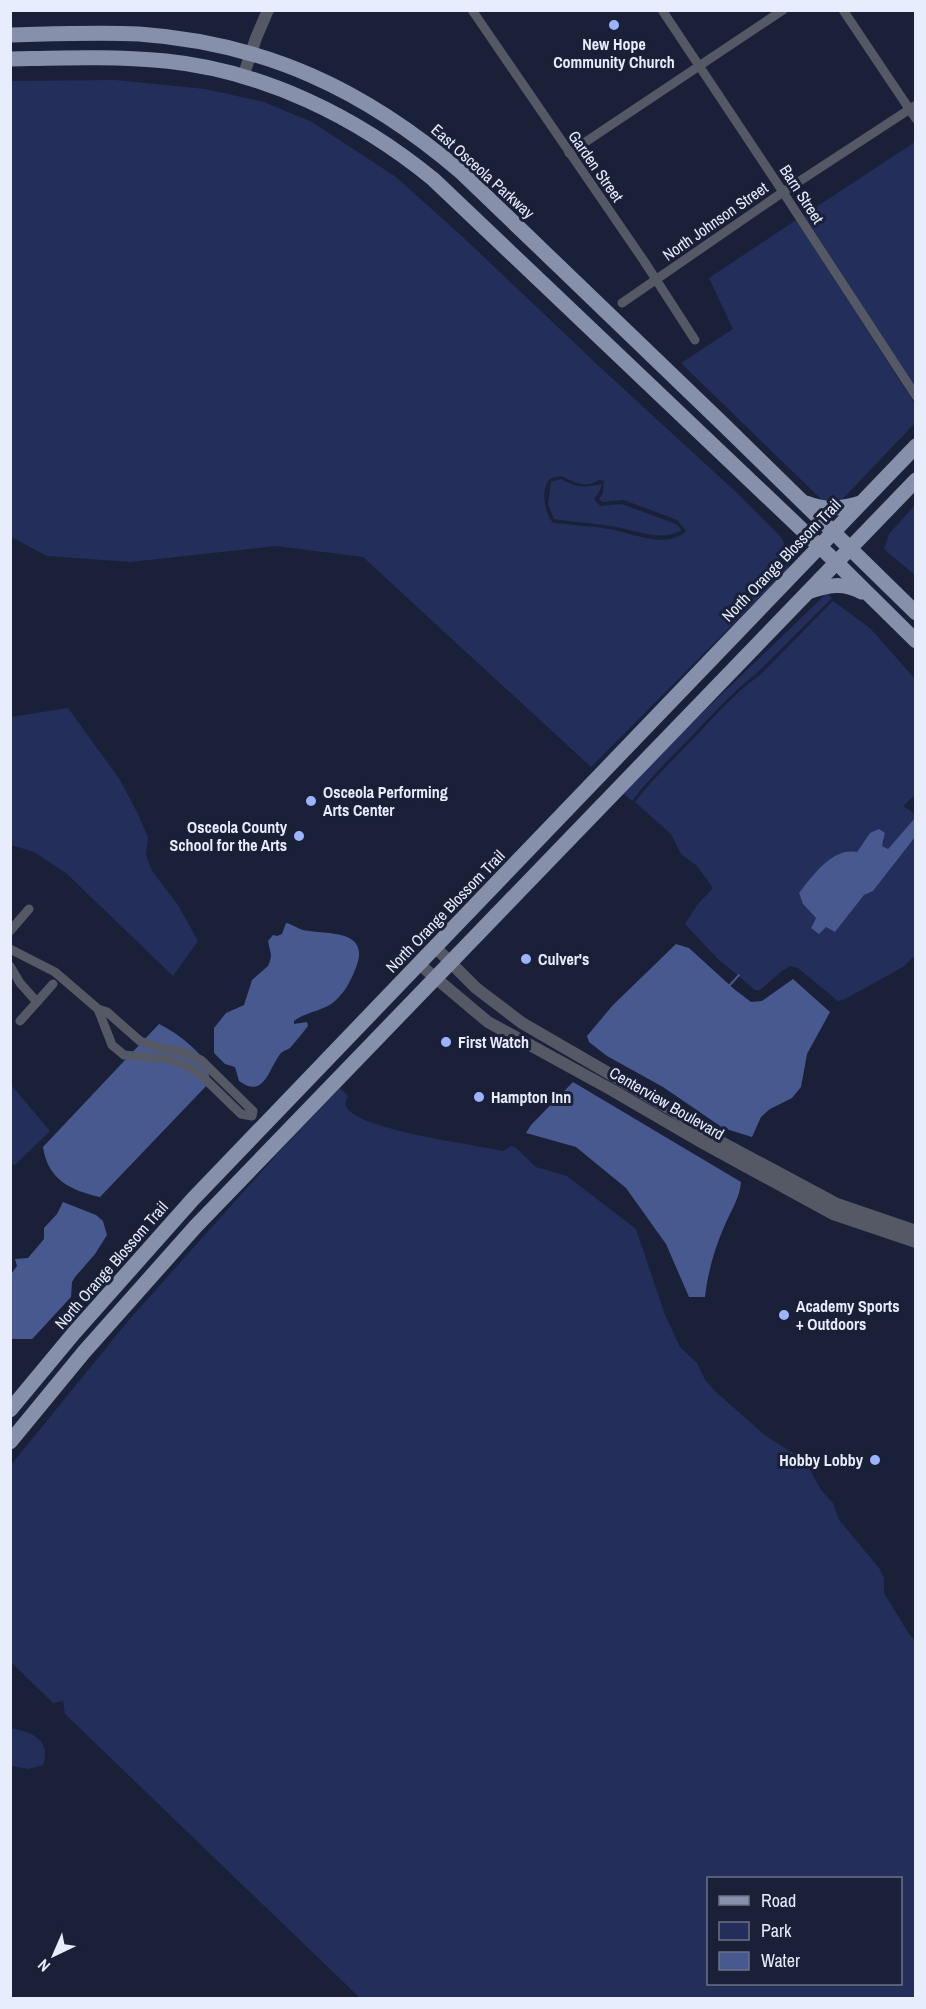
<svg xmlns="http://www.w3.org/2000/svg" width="926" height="2009" viewBox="0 0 926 2009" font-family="'Archivo Narrow',sans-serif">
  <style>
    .green { fill: #232f5a; fill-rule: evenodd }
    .water { fill: #485990 }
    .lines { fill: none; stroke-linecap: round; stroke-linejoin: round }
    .stream { stroke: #485990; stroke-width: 2 }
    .minor { stroke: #545965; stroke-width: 9 }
    .tertiary { stroke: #545965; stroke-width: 12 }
    .primary { stroke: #8790aa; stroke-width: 15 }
    .poi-dot { fill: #9cb4fd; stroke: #192038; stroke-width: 2 }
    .labels { text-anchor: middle; stroke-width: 6; stroke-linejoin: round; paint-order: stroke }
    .poi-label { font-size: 16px; font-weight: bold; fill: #e7edfd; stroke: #192038; text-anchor: start }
    .street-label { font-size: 16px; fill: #e7edfd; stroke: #192038 }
  </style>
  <rect width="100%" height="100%" fill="#192038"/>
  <g class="green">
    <path d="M115,80l90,9 59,13 48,20 84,55 69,62 137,130 135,124 44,44 10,22 -4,11 -196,197 -228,-210 -87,-11 -146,16 -83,-6 -36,-19 -1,-456zM561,476c9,4 20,10 29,8 7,-2 7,-5 14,-3l-1,12 -4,6 3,3 22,-2 53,20 9,11c-20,19 -53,2 -77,-2 -18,-3 -37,-4 -56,-6 -8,-9 -12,-31 -5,-42 3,-4 9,-4 13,-5z"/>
    <polygon points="915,142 915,388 804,215"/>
    <polygon points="796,220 915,404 915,423 837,505 829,505 821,499 681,363 733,329 709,278"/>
    <path d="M561,479c18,10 23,8 41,5l-3,8 -5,7 6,7 22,-2 54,20 6,6c-23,13 -48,-1 -72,-4 -19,-3 -38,-4 -56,-7l-6,-15 3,-22z"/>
    <polygon points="915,505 915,575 884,549 889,534"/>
    <path d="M827,593l5,5 -74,74c-26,20 -47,44 -70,68 -19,20 -39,38 -56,61l-11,-10z"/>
    <path d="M833,601l37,27 45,51v116l-12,11 12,8v4l-27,31 -6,-3 3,-7 -15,-6 -13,19 -23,4 -35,37 4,11 13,14 -5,9h15l9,5 29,-37 9,-4 42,-54v118l-12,12 -58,32 -7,2 -40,-33 -8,-2 -8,5 -22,19h-5l-38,-32 -32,-34 12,-19 16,-17 -16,-22 -16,-12 -10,-20 -36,-32c16,-21 35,-39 54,-59 23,-23 44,-49 71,-68z"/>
    <polygon points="68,708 120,780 137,812 148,837 146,855 152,871 178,905 198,941 173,976 66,873 34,852 11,845 11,717"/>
    <polygon points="11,1085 50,1131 15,1165 11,1164"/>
    <path d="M340,1088l8,8c-2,4 -4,8 -1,12 17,23 125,36 156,43l9,-5 4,2 20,19 31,9 69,53 29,86 15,32 17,16 8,17 11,12 50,44 30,19 13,13 12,22 12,13 6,17 40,48 5,10v15l25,41 6,6v358h-555l-295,-284 -2,-13 -10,2 -42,-41v-197l117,-144 150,-168zM708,1878h192v106h-192z"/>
    <path d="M10,1728c23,4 41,12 33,37l-14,4 -18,-3z"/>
  </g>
  <g class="water">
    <path d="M915,818v19l-42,54 -9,4 -29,37 -9,-5 -7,7 -8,-6 5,-10 -13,-14 -4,-11c15,-18 32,-45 58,-41l13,-19 9,-4 6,4 -3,13 6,3z"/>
    <path d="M286,923c6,1 11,5 17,7 24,5 70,-2 52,40 -5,12 -10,22 -20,31 -11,10 -30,11 -41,20v3l13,-2 1,4c-3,4 -15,19 -18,22 -3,2 -6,2 -9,5 -12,14 -16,47 -42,28l-4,-14 -10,-3 -11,-11v-25l12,-15 18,-8 8,-25 16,-14 2,-5 1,-6 -3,-14 5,-6 4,1 5,-2z"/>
    <polygon points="676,944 689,948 734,989 751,1002 762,1001 793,979 830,1012 807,1054 801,1087 792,1098 770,1109 761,1117 752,1137 723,1128 663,1087 607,1056 589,1042 587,1036 613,1005"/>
    <path d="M159,1024c15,7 43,27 48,43 2,4 2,10 3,15l-110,115c-30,-7 -52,-17 -57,-50z"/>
    <path d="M573,1082l168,100c-1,16 -11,30 -17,45 -10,23 -16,45 -19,70h-16l-23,-53 -40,-56 -50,-41 -50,-14 5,-8z"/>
    <polygon points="63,1202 96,1215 103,1221 107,1235 95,1254 75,1277 72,1282 71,1297 35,1336 32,1339 11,1339 11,1274 17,1266 15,1259 28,1258 44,1239 44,1228 57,1214"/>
  </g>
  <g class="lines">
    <polyline class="stream" points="729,986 739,975"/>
    <g class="minor">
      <polyline points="472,10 644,261 695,340"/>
      <polyline points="662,10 783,192 916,396"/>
      <polyline points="843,10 916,119"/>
      <polyline points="569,153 783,10"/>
      <polyline points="622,303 783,192 916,105"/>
      <polyline points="10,931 29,909"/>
      <polyline points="10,949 55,972 98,1009 107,1012 140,1041 156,1047 184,1052 201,1060 253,1111 252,1116 241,1114 201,1075 188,1066 167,1059 124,1055 112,1045 98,1009"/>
      <polyline points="10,966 20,983 37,1002"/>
      <polyline points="20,1021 53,984"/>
    </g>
    <g class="tertiary">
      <polyline points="243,77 256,38 268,10"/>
      <polyline points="435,947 476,988 522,1023 672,1110 708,1135 837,1204 916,1231"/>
      <polyline points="419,964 488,1022 612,1090 703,1143 833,1214 916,1242"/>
    </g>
    <g class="primary">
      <path d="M10,35c43,-1 86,-3 129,-1 127,9 226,56 322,138l264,254 191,187"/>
      <path d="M10,59c52,-1 104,-3 156,2 98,10 191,56 267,118l403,383 80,79"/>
      <path d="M806,503c20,8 34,6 55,0"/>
      <path d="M808,592c20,-7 35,-10 54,0"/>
      <polyline points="10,1410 74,1333 193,1199 916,446"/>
      <polyline points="10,1442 84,1352 196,1226 916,480"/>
    </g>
  </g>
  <g class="poi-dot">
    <circle cx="614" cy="25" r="6"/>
    <circle cx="311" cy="801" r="6"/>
    <circle cx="299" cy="836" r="6"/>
    <circle cx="526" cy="959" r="6"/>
    <circle cx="446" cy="1042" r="6"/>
    <circle cx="479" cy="1097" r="6"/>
    <circle cx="784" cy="1315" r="6"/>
    <circle cx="875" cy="1460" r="6"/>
  </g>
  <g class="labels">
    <g class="poi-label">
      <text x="614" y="50" text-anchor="middle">New Hope<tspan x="614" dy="18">Community Church</tspan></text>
      <text x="323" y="798">Osceola Performing<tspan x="323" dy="18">Arts Center</tspan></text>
      <text x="287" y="833" text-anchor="end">Osceola County<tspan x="287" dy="18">School for the Arts</tspan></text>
      <text x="538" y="965">Culver's</text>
      <text x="458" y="1048">First Watch</text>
      <text x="491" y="1103">Hampton Inn</text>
      <text x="796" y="1312">Academy Sports<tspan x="796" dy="18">+ Outdoors</tspan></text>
      <text x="863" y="1466" text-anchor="end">Hobby Lobby</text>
    </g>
    <g class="street-label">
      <text transform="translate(596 166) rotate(55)" y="6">Garden Street</text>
      <text transform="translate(483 171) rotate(42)" y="6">East Osceola Parkway</text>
      <text transform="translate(802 194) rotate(57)" y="6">Barn Street</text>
      <text transform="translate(715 221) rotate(-35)" y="6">North Johnson Street</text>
      <text transform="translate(781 560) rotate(-46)" y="6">North Orange Blossom Trail</text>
      <text transform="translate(445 911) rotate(-46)" y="6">North Orange Blossom Trail</text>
      <text transform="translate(667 1103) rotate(30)" y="6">Centerview Boulevard</text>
      <text transform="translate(111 1265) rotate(-49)" y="6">North Orange Blossom Trail</text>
    </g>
  </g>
  <rect width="926" height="2009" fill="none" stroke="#e7edfd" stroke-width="24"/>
  <rect x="707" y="1877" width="195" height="108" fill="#192038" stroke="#6b7287" stroke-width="1.5"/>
  <rect x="719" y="1896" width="30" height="9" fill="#8790aa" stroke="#6b7287" stroke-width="1.5"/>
  <text x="761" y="1907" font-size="18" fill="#e7edfd">Road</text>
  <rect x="719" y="1922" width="30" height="18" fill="#232f5a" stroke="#6b7287" stroke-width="1.5"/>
  <text x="761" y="1937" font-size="18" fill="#e7edfd">Park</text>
  <rect x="719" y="1952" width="30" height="18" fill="#485990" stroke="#6b7287" stroke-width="1.5"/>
  <text x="761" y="1967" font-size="18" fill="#e7edfd">Water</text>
  <g transform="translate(54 1955) rotate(224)" stroke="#192038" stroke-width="4.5" paint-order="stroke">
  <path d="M0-4.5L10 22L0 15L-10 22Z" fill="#e7edfd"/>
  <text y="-9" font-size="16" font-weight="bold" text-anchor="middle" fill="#e7edfd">N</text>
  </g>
</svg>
